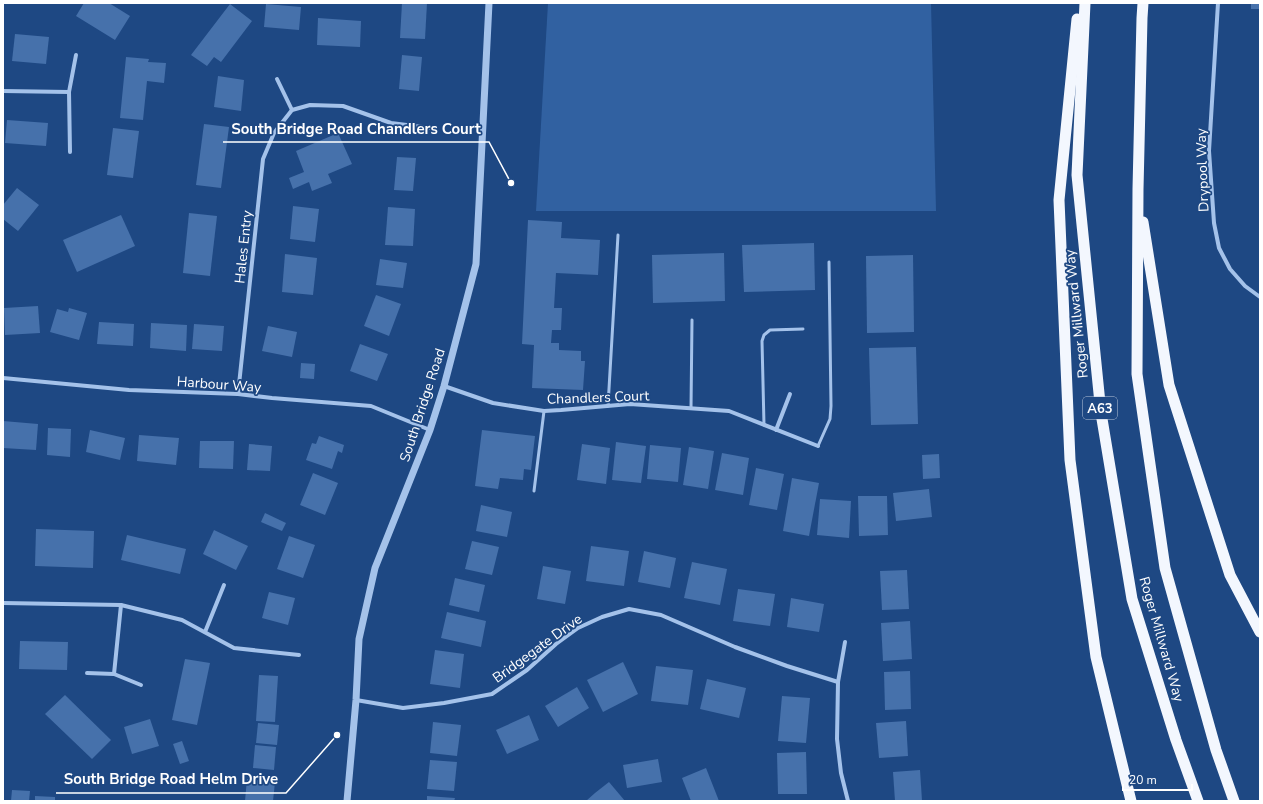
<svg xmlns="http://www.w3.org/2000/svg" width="1263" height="804" viewBox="0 0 1263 804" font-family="'Nunito Sans',sans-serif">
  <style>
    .green { fill: #3161a1 }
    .building { fill: #4671ab }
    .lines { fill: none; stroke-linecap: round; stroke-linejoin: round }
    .service { stroke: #a4c2ea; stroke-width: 3 }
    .minor { stroke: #a4c2ea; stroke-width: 4 }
    .tertiary { stroke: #a4c2ea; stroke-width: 7 }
    .trunk { stroke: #f3f7fe; stroke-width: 11 }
    .labels { text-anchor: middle; stroke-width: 3.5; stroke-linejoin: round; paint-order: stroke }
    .shield { fill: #1e4883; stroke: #bcc8da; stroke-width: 1 }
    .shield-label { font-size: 13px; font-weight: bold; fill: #fff }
    .street-label { font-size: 14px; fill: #fff; stroke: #1e4883 }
    .leader { fill: none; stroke: #fff; stroke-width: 1.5 }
    .callout-dot { fill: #fff; stroke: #1e4883; stroke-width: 1.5 }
    .callout-label { font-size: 15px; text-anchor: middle; font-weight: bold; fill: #fff; stroke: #1e4883; stroke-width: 3.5; stroke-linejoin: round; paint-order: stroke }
  </style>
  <rect width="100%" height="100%" fill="#1e4883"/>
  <polygon class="green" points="548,3 931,3 936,211 536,211"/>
  <g class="building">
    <polygon points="84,3 109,3 130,16 115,40 76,16"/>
    <polygon points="402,3 427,3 425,39 400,38"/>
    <rect x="1251" y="3" width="9" height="6"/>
    <polygon points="230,4 252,21 221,62 214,57 207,66 191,55"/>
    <polygon points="266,4 301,7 299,30 264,27"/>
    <polygon points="318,18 361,21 360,47 317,45"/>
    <polygon points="15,34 49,37 46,64 12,61"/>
    <polygon points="402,55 422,57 419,91 399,89"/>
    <polygon points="126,57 149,59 148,62 166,63 164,83 147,81 143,120 120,118"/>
    <polygon points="218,76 244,80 241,111 214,107"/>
    <polygon points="7,120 48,123 46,146 5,143"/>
    <polygon points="204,124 229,127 221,188 196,185"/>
    <polygon points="113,128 139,131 133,178 107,175"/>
    <polygon points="338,133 352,164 328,174 332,183 312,191 309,182 293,189 289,178 304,172 296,151"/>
    <polygon points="397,157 416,158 413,191 394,190"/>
    <polygon points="17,188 39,205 18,231 3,219 3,205"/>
    <polygon points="293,206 319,209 315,242 290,239"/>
    <polygon points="388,207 415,209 413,246 385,245"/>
    <polygon points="189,213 217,216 210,276 183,273"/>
    <polygon points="121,215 135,246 77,272 63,240"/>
    <polygon points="528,220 562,222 561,238 600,240 598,275 556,273 554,308 562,308 561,330 552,330 551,343 559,343 559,350 581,351 581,361 585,361 583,390 532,388 534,345 522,344"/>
    <polygon points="814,243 815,290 744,292 742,245"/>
    <polygon points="724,253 725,301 653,303 652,255"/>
    <polygon points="285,254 317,258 313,295 282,292"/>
    <polygon points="913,255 914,332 867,333 866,256"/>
    <polygon points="380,259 407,263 403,288 376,285"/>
    <polygon points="376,295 401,304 389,336 364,326"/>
    <polygon points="38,306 40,333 5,335 4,308"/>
    <polygon points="69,308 87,313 79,340 50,332 57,309 68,312"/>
    <polygon points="99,322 134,324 133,346 97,344"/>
    <polygon points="151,323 187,325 186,351 150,348"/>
    <polygon points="194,324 224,326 222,351 192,349"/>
    <polygon points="268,326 297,332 292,357 262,351"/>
    <polygon points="360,344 388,354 377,381 350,371"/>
    <polygon points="916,347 918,424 871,425 869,348"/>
    <polygon points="301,363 315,364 314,379 300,378"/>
    <polygon points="3,421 38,424 36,450 3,448"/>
    <polygon points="48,428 71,429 70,457 47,455"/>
    <polygon points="90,430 125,438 120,460 86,452"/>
    <polygon points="482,430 535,436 531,470 524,469 523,480 500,478 498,489 475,486"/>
    <polygon points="139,435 179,438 176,465 137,461"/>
    <polygon points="319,436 344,445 342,453 338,451 332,469 306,460 312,443 316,444"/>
    <polygon points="200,441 234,441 233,469 199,468"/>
    <polygon points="616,442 646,446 641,483 612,480"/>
    <polygon points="249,444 272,446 270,471 247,470"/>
    <polygon points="582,444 610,448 606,484 577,480"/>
    <polygon points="650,445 681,448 678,482 647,479"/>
    <polygon points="689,447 714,451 708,489 683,485"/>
    <polygon points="722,453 749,458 743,495 715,490"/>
    <polygon points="939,454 940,478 923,479 922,455"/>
    <polygon points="756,468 784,474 777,510 749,505"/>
    <polygon points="313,473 338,483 325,515 300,505"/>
    <polygon points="792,478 819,483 809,536 783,531"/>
    <polygon points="929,489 932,517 896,521 893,493"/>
    <polygon points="858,496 887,496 888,535 859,536"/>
    <polygon points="820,499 851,501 849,538 817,535"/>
    <polygon points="481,505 512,512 507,537 476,531"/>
    <polygon points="265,513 286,523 282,531 261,522"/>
    <polygon points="36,529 94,531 93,568 35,566"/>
    <polygon points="214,530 248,546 236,570 203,554"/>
    <polygon points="127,535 186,549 180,574 121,560"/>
    <polygon points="289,536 315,545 303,578 277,569"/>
    <polygon points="472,541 499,547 492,575 465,569"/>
    <polygon points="591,546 629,551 624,586 586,581"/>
    <polygon points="644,551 676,558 670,588 638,582"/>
    <polygon points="692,562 727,569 720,605 684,598"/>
    <polygon points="543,566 571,571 565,604 537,599"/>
    <polygon points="907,570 909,609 882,610 880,571"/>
    <polygon points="455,578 485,585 479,612 449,605"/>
    <polygon points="738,589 775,594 770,626 733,621"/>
    <polygon points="269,592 295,598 288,625 262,618"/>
    <polygon points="791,598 824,604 819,632 787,627"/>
    <polygon points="447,612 486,621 481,647 441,638"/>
    <polygon points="910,621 912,659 883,661 881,623"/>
    <polygon points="20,641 68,642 67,670 19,669"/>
    <polygon points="435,650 464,654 460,688 430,684"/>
    <polygon points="185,659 210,663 197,725 172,720"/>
    <polygon points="623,662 638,694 603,712 587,680"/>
    <polygon points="656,666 693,670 688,705 651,701"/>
    <polygon points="910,671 911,709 885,710 884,672"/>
    <polygon points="259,675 278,676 275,722 256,721"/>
    <polygon points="707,679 746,688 739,718 700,709"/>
    <polygon points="577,687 589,708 558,727 545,706"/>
    <polygon points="65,695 111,740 92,759 45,714"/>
    <polygon points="782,696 810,698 806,743 778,741"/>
    <polygon points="529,715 539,740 507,754 496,730"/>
    <polygon points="150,719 159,746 132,754 124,727"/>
    <polygon points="906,721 908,756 879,758 876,723"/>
    <polygon points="433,722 461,725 457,756 430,753"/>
    <polygon points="258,723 279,725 277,745 256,743"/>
    <polygon points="182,741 189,761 180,764 173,744"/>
    <polygon points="255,745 276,747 274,770 253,768"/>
    <polygon points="806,752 807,794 778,794 777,753"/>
    <polygon points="658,759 662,782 627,788 623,765"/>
    <polygon points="430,760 457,762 454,791 427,789"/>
    <polygon points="706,768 719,801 691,801 682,778"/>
    <polygon points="920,770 922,801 895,801 893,772"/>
    <polygon points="247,779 275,782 273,801 245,801"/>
    <polygon points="609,782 625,801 586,801 595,793"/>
    <polygon points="12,790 30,791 29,801 11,801"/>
    <polygon points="35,796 55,797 55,801 35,801"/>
    <polygon points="427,796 455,798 454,801 427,801"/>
  </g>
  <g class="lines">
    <g class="service">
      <polyline points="608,406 618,235"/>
      <polyline points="691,408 692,320"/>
      <polyline points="764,425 762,341 764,335 770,330 803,329"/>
      <polyline points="818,446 830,419 831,406 829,262"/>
      <polyline points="534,491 544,411"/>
    </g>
    <g class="minor">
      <polyline points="1218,3 1209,151 1214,223 1219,248 1230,269 1245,286 1260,297"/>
      <polyline points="277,79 292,110"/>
      <polyline points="3,91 69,92"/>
      <polyline points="70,152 69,92 76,55"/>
      <polyline points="3,378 129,390 238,394 272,398 371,406 430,430"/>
      <polyline points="444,386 493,403 544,411 561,410 630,404 729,411 818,446"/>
      <polyline points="238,394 263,159 274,133 292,110 310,105 343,106 391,123 430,128"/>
      <polyline points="776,430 790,394"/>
      <polyline points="3,603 121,605 182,620 234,648 299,655"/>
      <polyline points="205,632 224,585"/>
      <polyline points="845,642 838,682 837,739 841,773 848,801"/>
      <polyline points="87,673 114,674 141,685"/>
      <polyline points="114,674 121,605"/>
      <polyline points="356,700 403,708 444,703 492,694 527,670 556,644 578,628 602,617 629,609 661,615 735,647 787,666 838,682"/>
    </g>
    <polyline class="tertiary" points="347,801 356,700 359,639 375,568 430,430 444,386 476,264 489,3"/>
    <g class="trunk">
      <polyline points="1085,3 1077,175 1101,413 1132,599 1176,740 1198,801"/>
      <polyline points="1143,3 1142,18 1138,189 1137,374 1165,568 1216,750 1234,801"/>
      <polyline points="1077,19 1059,200 1070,460 1096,657 1131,801"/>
      <polyline points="1143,222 1169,385 1230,575 1260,632"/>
    </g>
  </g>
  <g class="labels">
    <rect class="shield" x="1083" y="397" width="34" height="22" rx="3"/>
    <g class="shield-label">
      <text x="1100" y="413">A63</text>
    </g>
    <g class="street-label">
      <text transform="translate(1202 170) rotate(-92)" y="5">Drypool Way</text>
      <text transform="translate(243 247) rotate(-84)" y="5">Hales Entry</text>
      <text transform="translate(1076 314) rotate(-96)" y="5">Roger Millward Way</text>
      <text transform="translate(219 384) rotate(4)" y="5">Harbour Way</text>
      <text transform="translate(598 397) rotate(-2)" y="5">Chandlers Court</text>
      <text transform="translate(422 405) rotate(-72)" y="5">South Bridge Road</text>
      <text transform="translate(1162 639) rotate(74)" y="5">Roger Millward Way</text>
      <text transform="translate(537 648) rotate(-36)" y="5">Bridgegate Drive</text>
    </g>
  </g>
  <path class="leader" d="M511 183L489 142H223M337 735L286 793H56"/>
  <g class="callout-dot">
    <circle cx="511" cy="183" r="4"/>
    <circle cx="337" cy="735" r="4"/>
  </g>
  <g class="callout-label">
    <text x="356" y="134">South Bridge Road Chandlers Court</text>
    <text x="171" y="784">South Bridge Road Helm Drive</text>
  </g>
  <rect width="1263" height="804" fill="none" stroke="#ffffff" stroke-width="8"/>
  <path d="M1123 784v6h69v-6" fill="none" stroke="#ffffff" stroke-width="2"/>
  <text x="1129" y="784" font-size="12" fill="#ffffff" stroke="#1e4883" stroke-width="3" paint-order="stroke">20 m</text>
</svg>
